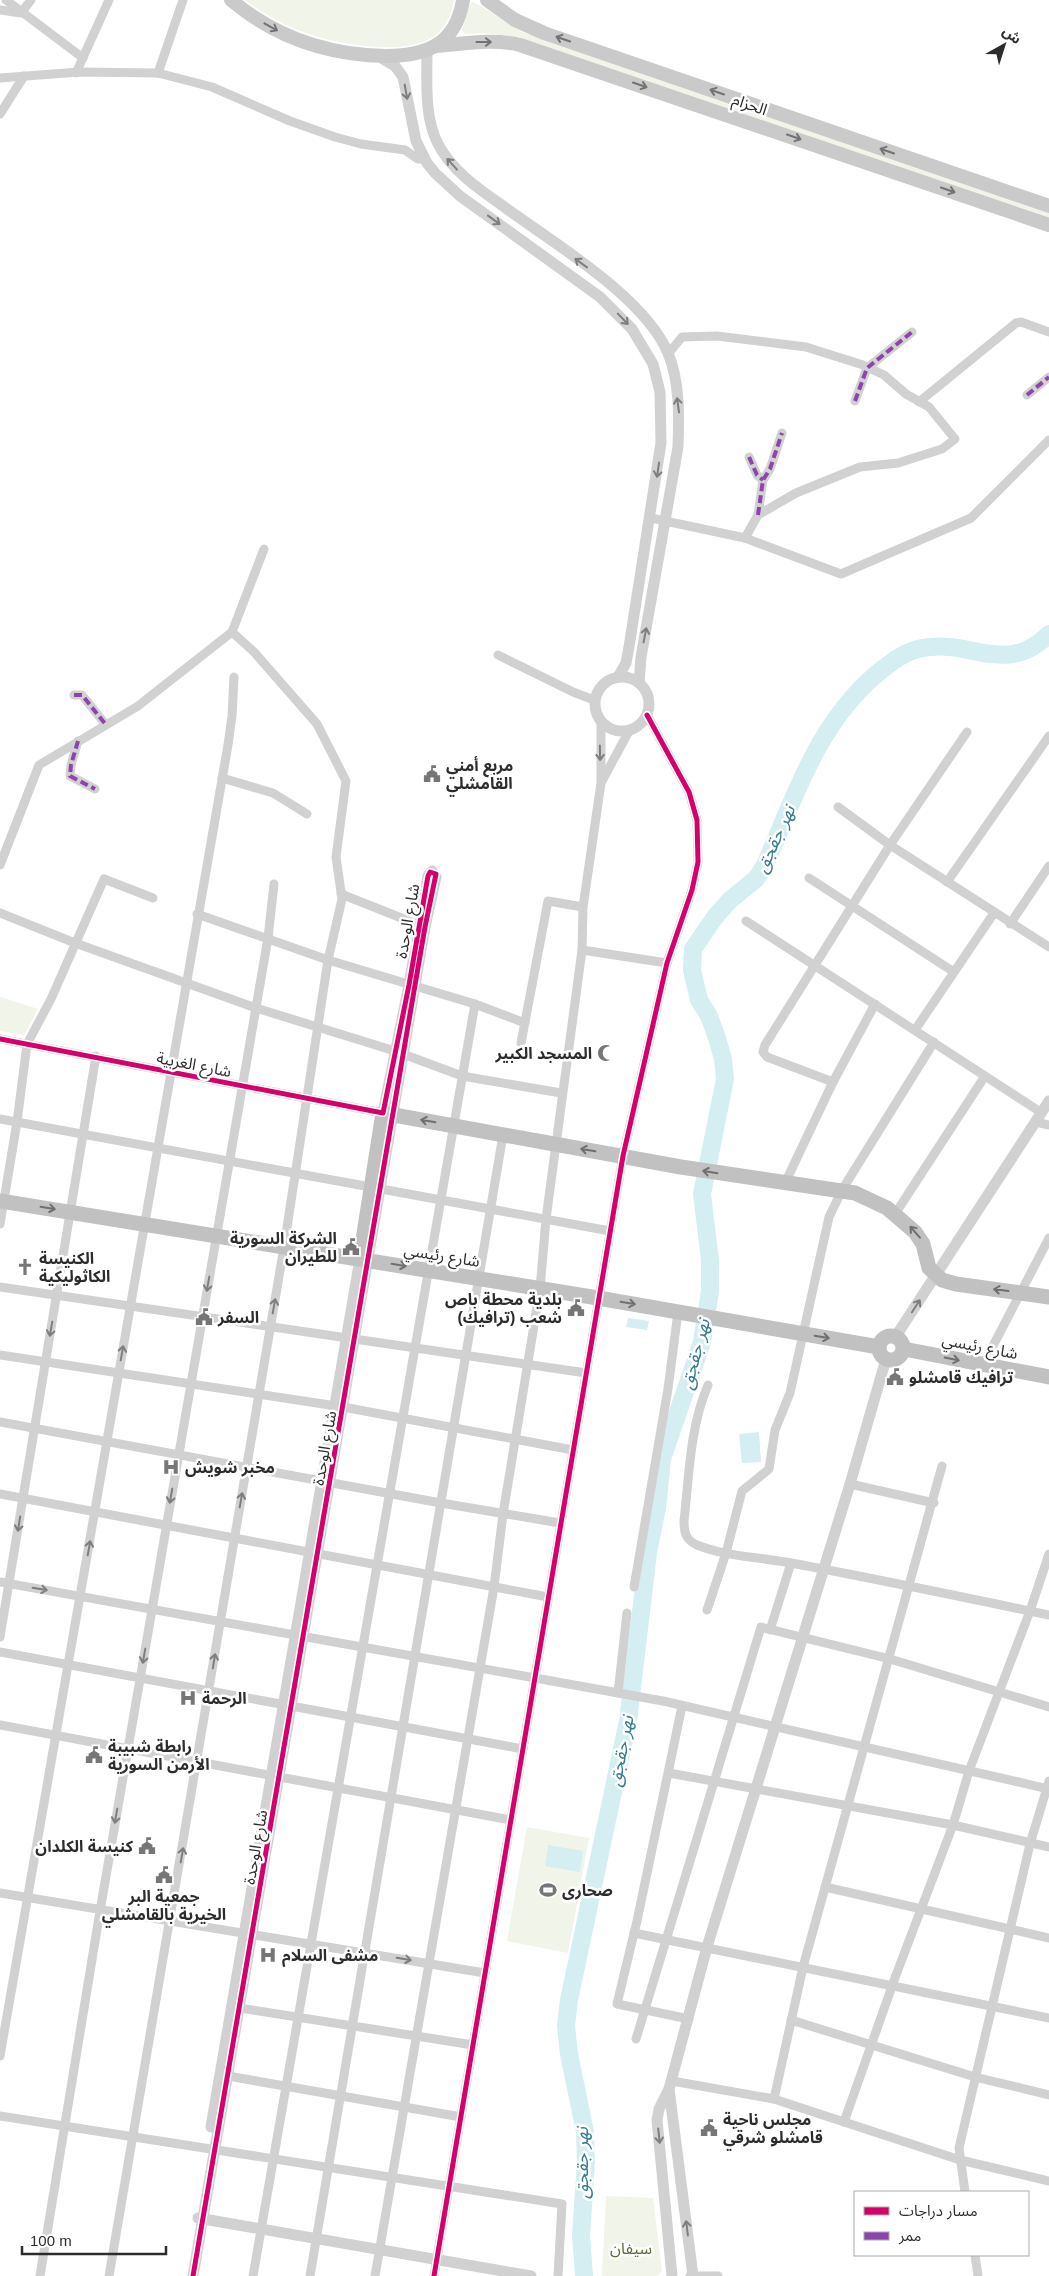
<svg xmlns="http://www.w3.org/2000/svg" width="1049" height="2276" viewBox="0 0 1049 2276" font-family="Helvetica,'Noto Sans Arabic',sans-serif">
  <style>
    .green { fill: #f1f4e9 }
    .water { fill: #d4eef2 }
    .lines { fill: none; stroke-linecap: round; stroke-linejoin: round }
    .river { stroke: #d4eef2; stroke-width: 18 }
    .minor { stroke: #d1d1d1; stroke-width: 9 }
    .tertiary { stroke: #d1d1d1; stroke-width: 11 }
    .secondary { stroke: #cacaca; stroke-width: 14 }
    .trunk { stroke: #c1c1c1; stroke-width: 15 }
    .quiet { stroke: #8e44ad; stroke-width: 4; stroke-dasharray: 8 4; stroke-linecap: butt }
    .cycleway-casing { stroke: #fff; stroke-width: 8 }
    .cycleway { stroke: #d6006c; stroke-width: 5 }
    .oneway { stroke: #737373 }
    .oneway2 { stroke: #7e7e7e }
    .oneway3 { stroke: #6f6f6f }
    .labels { text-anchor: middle; stroke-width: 5; stroke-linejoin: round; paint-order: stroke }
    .street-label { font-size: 16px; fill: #2c2c2c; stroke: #fff }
    .poi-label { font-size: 16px; font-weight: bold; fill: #2c2c2c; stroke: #fff; text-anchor: start }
    .park-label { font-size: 16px; fill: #5a6a37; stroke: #fff }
    .water-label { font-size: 18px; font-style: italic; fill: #337d8c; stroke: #fff }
  </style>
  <rect width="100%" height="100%" fill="#fff"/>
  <g class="green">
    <path d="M245,0h209c-7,41 -36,48 -72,47 -50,-2 -97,-16 -137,-47z"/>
    <path d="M472,2c5,0 40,25 50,30l527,181v5l-531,-181 -34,-4 -19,1 -3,-4 7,-24z"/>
    <polygon points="0,997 38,1009 24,1035 0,1031"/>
    <polygon points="527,1827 589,1838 568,1953 507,1941"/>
    <polygon points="606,2196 653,2198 662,2271 657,2276 602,2276"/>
  </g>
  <g class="water">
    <polygon points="628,1318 649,1321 647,1330 626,1327"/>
    <polygon points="759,1432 761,1462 742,1463 739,1434"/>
    <polygon points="548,1845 583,1851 580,1872 545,1866"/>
  </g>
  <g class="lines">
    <path class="river" d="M584,2276l-3,-41 5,-73 -1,-30 -16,-78 -3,-28 3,-26 59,-279 20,-168 9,-45 5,-49 40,-117 8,-51v-31l-8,-66 23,-115 -2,-20 -6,-21 -8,-22 -10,-16 -7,-30 1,-21 22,-32 15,-17 26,-21 9,-14c31,-71 53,-143 115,-194 17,-13 28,-22 50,-24 44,-5 78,28 119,-13"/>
    <g class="minor">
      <polyline points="6,0 83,58"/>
      <polyline points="0,10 21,13 31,0"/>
      <polyline points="76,73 109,0"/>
      <polyline points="158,73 183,0"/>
      <polyline points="0,78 79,72 158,73 212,87 290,121 335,137 361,144 405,150 418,159 425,159"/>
      <polyline points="0,114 24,76"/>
      <polyline points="668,354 682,337 717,336 806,347 863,365 884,375 906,394 929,407 955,439 942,449 898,463 860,467 796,493 758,515 745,538"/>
      <polyline points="1027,395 1049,377"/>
      <polyline points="855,401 867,368 912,332"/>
      <polyline points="919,402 1016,323 1021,322 1049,332"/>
      <polyline points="749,457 757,475 763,480"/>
      <polyline points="758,515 763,480 770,469 782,433"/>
      <polyline points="651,518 745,538 841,574 971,518 1049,440"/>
      <polyline points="498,655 573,692 594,700"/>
      <polyline points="74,695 82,695 106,725"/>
      <polyline points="78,741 71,765 70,776 95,789"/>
      <polyline points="222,778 273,793 307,814"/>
      <polyline points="602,781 629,731"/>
      <polyline points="838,807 890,845 1049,947"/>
      <polyline points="0,865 39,765 138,706 232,632"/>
      <polyline points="809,878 954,972"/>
      <polyline points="947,882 1049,736"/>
      <polyline points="341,894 419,925"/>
      <polyline points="0,913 75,943 256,1008 395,1051 462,1076 561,1093"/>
      <polyline points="197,914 328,960 475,1004 525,1023"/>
      <polyline points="746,921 1042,1113"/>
      <polyline points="1010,924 1049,866"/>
      <polyline points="582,950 667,963"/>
      <polyline points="915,1030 994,913"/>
      <polyline points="0,1039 383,1113"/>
      <polyline points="521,1043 548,901 583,907"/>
      <polyline points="833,1082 767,1057 763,1052 765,1045 890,845 967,732"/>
      <polyline points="0,1119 610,1231"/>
      <polyline points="1036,1122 1049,1125"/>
      <polyline points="785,1183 833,1082 875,1004"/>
      <polyline points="895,1214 985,1076"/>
      <polyline points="0,1224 17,1122 27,1044 51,999 104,879 153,898"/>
      <polyline points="0,1287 586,1373"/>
      <polyline points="0,1355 343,1407 573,1450"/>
      <polyline points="983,1365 1049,1238"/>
      <path d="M708,1385c-18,41 -19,92 -24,136 0,12 2,19 13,24 30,12 63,12 94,18 86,16 172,34 258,52"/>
      <polyline points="0,1422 441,1503 560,1523"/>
      <polyline points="850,1484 934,1503"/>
      <polyline points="0,1494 548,1597"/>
      <polyline points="0,1582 663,1701 1049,1789"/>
      <polyline points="634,1587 668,1389 678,1312"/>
      <polyline points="707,1610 726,1553 742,1491 769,1469 775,1430 790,1393 829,1217 842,1190 934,1042"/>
      <polyline points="770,1630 791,1563"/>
      <polyline points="0,1637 96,1056"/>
      <polyline points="0,1652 523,1749"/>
      <polyline points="618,1693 627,1613"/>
      <polyline points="682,1706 637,1921 617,2004 689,2019"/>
      <polyline points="0,1725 511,1820"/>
      <polyline points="669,1773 953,1825 1049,1847"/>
      <polyline points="825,1887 1049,1938"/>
      <polyline points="0,1893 485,1973"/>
      <polyline points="634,1933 1049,2018"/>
      <polyline points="240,2008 473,2045"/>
      <polyline points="791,2020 975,2077 1049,2095"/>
      <polyline points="636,2039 761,1627 890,1659 1049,1707"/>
      <polyline points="0,2056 228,745 232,716 234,677"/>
      <polyline points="228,2076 461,2117"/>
      <polyline points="672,2081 774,2099 960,2160 1049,2181"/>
      <polyline points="774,2099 803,1967 942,1466"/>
      <polyline points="0,2116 562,2204 558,2276"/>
      <polyline points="844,2122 896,1975 953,1825 969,1771 1030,1611 1049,1554"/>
      <polyline points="965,2192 959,2148 1030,1844 1049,1781"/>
      <polyline points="975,2255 978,2276"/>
      <polyline points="40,2276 100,1911 268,938 274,884"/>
      <polyline points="109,2276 284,1247 328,960 342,899 336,857 346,781 317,724 254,652 232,632 264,549"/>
      <polyline points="253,2276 475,1004"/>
      <polyline points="310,2276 503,1135"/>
      <polyline points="375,2276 494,1587 503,1514 540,1289 546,1219 582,950 583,907 601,783 601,722"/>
      <polyline points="434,2276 623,1156 667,963 692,890 698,862 697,820 689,792 647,715"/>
      <polyline points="690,2276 718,2276"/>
    </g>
    <g class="tertiary">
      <path d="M427,51c0,30 -3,66 11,93 14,27 41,45 65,62 50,37 141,90 165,147 12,29 11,63 10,94l-37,210 -2,26"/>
      <polyline points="378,56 395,66 403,77 416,141 427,163 435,173 460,196 600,297 632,329 653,364 660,392 661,443 629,647 626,663 618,677"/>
      <circle cx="622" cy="704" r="27"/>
      <polyline points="896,1336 1049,1101"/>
      <polyline points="669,2089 693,2276"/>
      <polyline points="211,2127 360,1259"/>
      <polyline points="198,2218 531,2276"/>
      <polyline points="193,2276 425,927 436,877 432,871 428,876 409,985 383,1113"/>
      <polyline points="672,2276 657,2120 659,2109 669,2089 707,1947 850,1484 886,1359"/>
    </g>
    <g class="secondary">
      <path d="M231,0c44,37 97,55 155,56 41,0 70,-12 77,-56"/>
      <polyline points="487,0 515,20 544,33 1049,206"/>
      <path d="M436,46c27,-2 56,-8 84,-1l529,180"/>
    </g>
    <g class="trunk">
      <polyline points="0,1201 598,1298 879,1347"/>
      <polyline points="360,1259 383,1113 681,1167 855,1193 887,1208 915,1232 923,1244 929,1268 942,1280 956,1284 1049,1297"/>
      <circle cx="891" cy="1348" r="12"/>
      <polyline points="904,1349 1049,1377"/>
    </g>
    <g class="quiet">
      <polyline points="1027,395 1049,377"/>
      <polyline points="855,401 867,368 912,332"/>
      <polyline points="749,457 757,475 763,480"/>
      <polyline points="758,515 763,480 770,469 782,433"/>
      <polyline points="74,695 82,695 106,725"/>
      <polyline points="78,741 71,765 70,776 95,789"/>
    </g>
    <g class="cycleway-casing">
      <g id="cycleway">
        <polyline points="0,1039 383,1113 409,985 428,876 430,872 436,874 425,927 193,2276"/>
        <polyline points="434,2276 623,1156 667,963 692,890 698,862 697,820 689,792 647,715"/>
      </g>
    </g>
    <use href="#cycleway" class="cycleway"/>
  </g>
  <defs><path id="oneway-shaft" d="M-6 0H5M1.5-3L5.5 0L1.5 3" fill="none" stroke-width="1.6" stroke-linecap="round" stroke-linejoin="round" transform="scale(1.25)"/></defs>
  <g class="oneway">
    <use href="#oneway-shaft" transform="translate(271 27) rotate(29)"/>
    <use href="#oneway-shaft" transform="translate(563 39) rotate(-161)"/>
    <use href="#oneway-shaft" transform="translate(484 42)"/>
    <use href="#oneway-shaft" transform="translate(640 85) rotate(19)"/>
    <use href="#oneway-shaft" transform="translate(717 92) rotate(-161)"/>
    <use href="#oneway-shaft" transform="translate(794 137) rotate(19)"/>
    <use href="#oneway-shaft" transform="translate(887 151) rotate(-161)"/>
    <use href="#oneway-shaft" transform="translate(948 190) rotate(19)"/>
  </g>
  <g class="oneway2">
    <use href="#oneway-shaft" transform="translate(406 92) rotate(80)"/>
    <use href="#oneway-shaft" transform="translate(452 164) rotate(-132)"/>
    <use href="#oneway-shaft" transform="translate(494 220) rotate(36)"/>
    <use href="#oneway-shaft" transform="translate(581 263) rotate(-144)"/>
    <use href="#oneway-shaft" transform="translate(623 319) rotate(46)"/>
    <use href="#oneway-shaft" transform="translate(678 405) rotate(-98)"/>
    <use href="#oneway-shaft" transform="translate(658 470) rotate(98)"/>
    <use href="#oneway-shaft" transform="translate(645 635) rotate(-79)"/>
    <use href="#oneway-shaft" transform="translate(600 753) rotate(89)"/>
    <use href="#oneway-shaft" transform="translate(208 1284) rotate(100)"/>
    <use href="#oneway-shaft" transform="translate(274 1306) rotate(-80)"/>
    <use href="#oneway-shaft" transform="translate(916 1306) rotate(-57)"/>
    <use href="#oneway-shaft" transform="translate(51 1329) rotate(100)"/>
    <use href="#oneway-shaft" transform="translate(122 1353) rotate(-80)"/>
    <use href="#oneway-shaft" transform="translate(171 1496) rotate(100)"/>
    <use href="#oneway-shaft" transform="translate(241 1500) rotate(-80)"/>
    <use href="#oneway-shaft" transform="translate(19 1524) rotate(99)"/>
    <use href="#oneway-shaft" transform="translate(89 1548) rotate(-80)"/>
    <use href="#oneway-shaft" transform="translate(40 1589) rotate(10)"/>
    <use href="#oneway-shaft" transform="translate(144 1656) rotate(100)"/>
    <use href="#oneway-shaft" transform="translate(214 1661) rotate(-81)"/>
    <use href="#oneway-shaft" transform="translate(116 1816) rotate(100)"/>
    <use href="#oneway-shaft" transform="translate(182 1855) rotate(-80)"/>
    <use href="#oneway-shaft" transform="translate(404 1959) rotate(9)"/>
    <use href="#oneway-shaft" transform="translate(659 2136) rotate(84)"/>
    <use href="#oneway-shaft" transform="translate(687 2228) rotate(-97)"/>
  </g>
  <g class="oneway3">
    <use href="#oneway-shaft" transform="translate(428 1121) rotate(-170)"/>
    <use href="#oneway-shaft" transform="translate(588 1150) rotate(-170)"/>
    <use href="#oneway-shaft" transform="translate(710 1172) rotate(-171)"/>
    <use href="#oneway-shaft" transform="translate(48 1208) rotate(9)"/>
    <use href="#oneway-shaft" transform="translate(915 1232) rotate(-131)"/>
    <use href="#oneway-shaft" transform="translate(399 1265) rotate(9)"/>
    <use href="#oneway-shaft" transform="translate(1001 1290) rotate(-173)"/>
    <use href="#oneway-shaft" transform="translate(628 1303) rotate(10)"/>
    <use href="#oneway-shaft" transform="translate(822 1337) rotate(10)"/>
    <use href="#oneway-shaft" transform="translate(952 1359) rotate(11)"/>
  </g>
  <defs>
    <g id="civic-bare" transform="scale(1.35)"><path d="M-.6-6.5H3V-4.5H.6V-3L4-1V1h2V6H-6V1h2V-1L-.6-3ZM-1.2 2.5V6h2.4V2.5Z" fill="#767676" stroke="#fff" stroke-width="2.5" paint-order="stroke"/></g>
    <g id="mosque-bare" transform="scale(1.35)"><path d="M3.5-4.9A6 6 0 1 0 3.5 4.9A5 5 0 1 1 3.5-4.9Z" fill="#767676" stroke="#fff" stroke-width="2.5" paint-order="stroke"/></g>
    <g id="church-bare" transform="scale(1.35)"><path d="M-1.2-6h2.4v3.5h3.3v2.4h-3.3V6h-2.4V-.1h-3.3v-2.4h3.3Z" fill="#767676" stroke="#fff" stroke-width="2.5" paint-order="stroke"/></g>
    <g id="hospital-bare" transform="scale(1.35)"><path d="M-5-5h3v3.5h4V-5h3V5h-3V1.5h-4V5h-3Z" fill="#767676" stroke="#fff" stroke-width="2.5" paint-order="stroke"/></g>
    <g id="stadium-bare" transform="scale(1.35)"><path d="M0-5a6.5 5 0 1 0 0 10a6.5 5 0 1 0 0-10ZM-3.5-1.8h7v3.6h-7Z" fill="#767676" stroke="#fff" stroke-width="2.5" paint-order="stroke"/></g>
  </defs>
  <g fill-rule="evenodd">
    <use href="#civic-bare" x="432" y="774"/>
    <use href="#mosque-bare" x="606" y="1053"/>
    <use href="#civic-bare" x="351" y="1247"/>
    <use href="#church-bare" x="25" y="1267"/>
    <use href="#civic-bare" x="576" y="1308"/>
    <use href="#civic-bare" x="204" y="1317"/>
    <use href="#civic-bare" x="895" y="1377"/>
    <use href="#hospital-bare" x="171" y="1467"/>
    <use href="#hospital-bare" x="188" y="1698"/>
    <use href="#civic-bare" x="94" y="1755"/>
    <use href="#civic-bare" x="147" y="1846"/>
    <use href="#civic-bare" x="164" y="1875"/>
    <use href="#stadium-bare" x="548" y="1890"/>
    <use href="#hospital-bare" x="268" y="1955"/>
    <use href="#civic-bare" x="709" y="2128"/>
  </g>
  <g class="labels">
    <g class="street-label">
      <text transform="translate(750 104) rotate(19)" y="6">الحزام</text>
      <text transform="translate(407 921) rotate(-80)" y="6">شارع الوحدة</text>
      <text transform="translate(194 1064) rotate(11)" y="6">شارع الغربية</text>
      <text transform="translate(442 1255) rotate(9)" y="6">شارع رئيسي</text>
      <text transform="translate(980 1346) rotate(11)" y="6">شارع رئيسي</text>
      <text transform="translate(324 1448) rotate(-80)" y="6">شارع الوحدة</text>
      <text transform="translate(255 1847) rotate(-80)" y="6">شارع الوحدة</text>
    </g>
    <g class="poi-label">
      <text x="446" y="771">مربع أمني<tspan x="446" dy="18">القامشلي</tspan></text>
      <text x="592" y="1059" text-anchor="end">المسجد الكبير</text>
      <text x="337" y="1244" text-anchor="end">الشركة السورية<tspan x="337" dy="18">للطيران</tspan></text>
      <text x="39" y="1264">الكنيسة<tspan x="39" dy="18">الكاثوليكية</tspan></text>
      <text x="562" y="1305" text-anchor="end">بلدية محطة باص<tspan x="562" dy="18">شعب (ترافيك)</tspan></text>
      <text x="218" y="1323">السفر</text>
      <text x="909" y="1383">ترافيك قامشلو</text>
      <text x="185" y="1473">مخبر شويش</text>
      <text x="202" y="1704">الرحمة</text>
      <text x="108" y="1752">رابطة شبيبة<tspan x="108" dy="18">اﻷرمن السورية</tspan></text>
      <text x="133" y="1852" text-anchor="end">كنيسة الكلدان</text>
      <text x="562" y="1896">صحارى</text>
      <text x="164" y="1902" text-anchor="middle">جمعية البر<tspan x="164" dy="18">الخيرية بالقامشلي</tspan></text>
      <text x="282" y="1961">مشفى السلام</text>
      <text x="723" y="2125">مجلس ناحية<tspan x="723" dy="18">قامشلو شرقي</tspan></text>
    </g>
    <g class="park-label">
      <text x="631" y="2254">سيفان</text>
    </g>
    <g class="water-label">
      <text transform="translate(775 839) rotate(-65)" y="6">نهر جقجق</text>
      <text transform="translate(695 1354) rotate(-75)" y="6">نهر جقجق</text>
      <text transform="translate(621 1751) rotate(-79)" y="6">نهر جقجق</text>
      <text transform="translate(582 2163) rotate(-90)" y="6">نهر جقجق</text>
    </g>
  </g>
  <rect x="854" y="2191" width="175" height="65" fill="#ffffff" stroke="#ababab"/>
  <rect x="864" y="2207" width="25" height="8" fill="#d6006c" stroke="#ababab"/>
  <text x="899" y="2216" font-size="15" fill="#2c2c2c">مسار دراجات</text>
  <rect x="864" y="2232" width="25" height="8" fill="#8e44ad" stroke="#ababab"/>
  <text x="899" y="2241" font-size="15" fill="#2c2c2c">ممر</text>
  <g transform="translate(1004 45) rotate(39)" stroke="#ffffff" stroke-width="4" paint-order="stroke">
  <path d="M0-4L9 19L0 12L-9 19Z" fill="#2c2c2c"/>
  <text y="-8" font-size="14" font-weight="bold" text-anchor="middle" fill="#2c2c2c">ش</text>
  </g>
  <path d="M22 2246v8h144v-8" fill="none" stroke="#2c2c2c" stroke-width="2.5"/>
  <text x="30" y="2246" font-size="15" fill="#2c2c2c" stroke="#ffffff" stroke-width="4" paint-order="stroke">100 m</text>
</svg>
